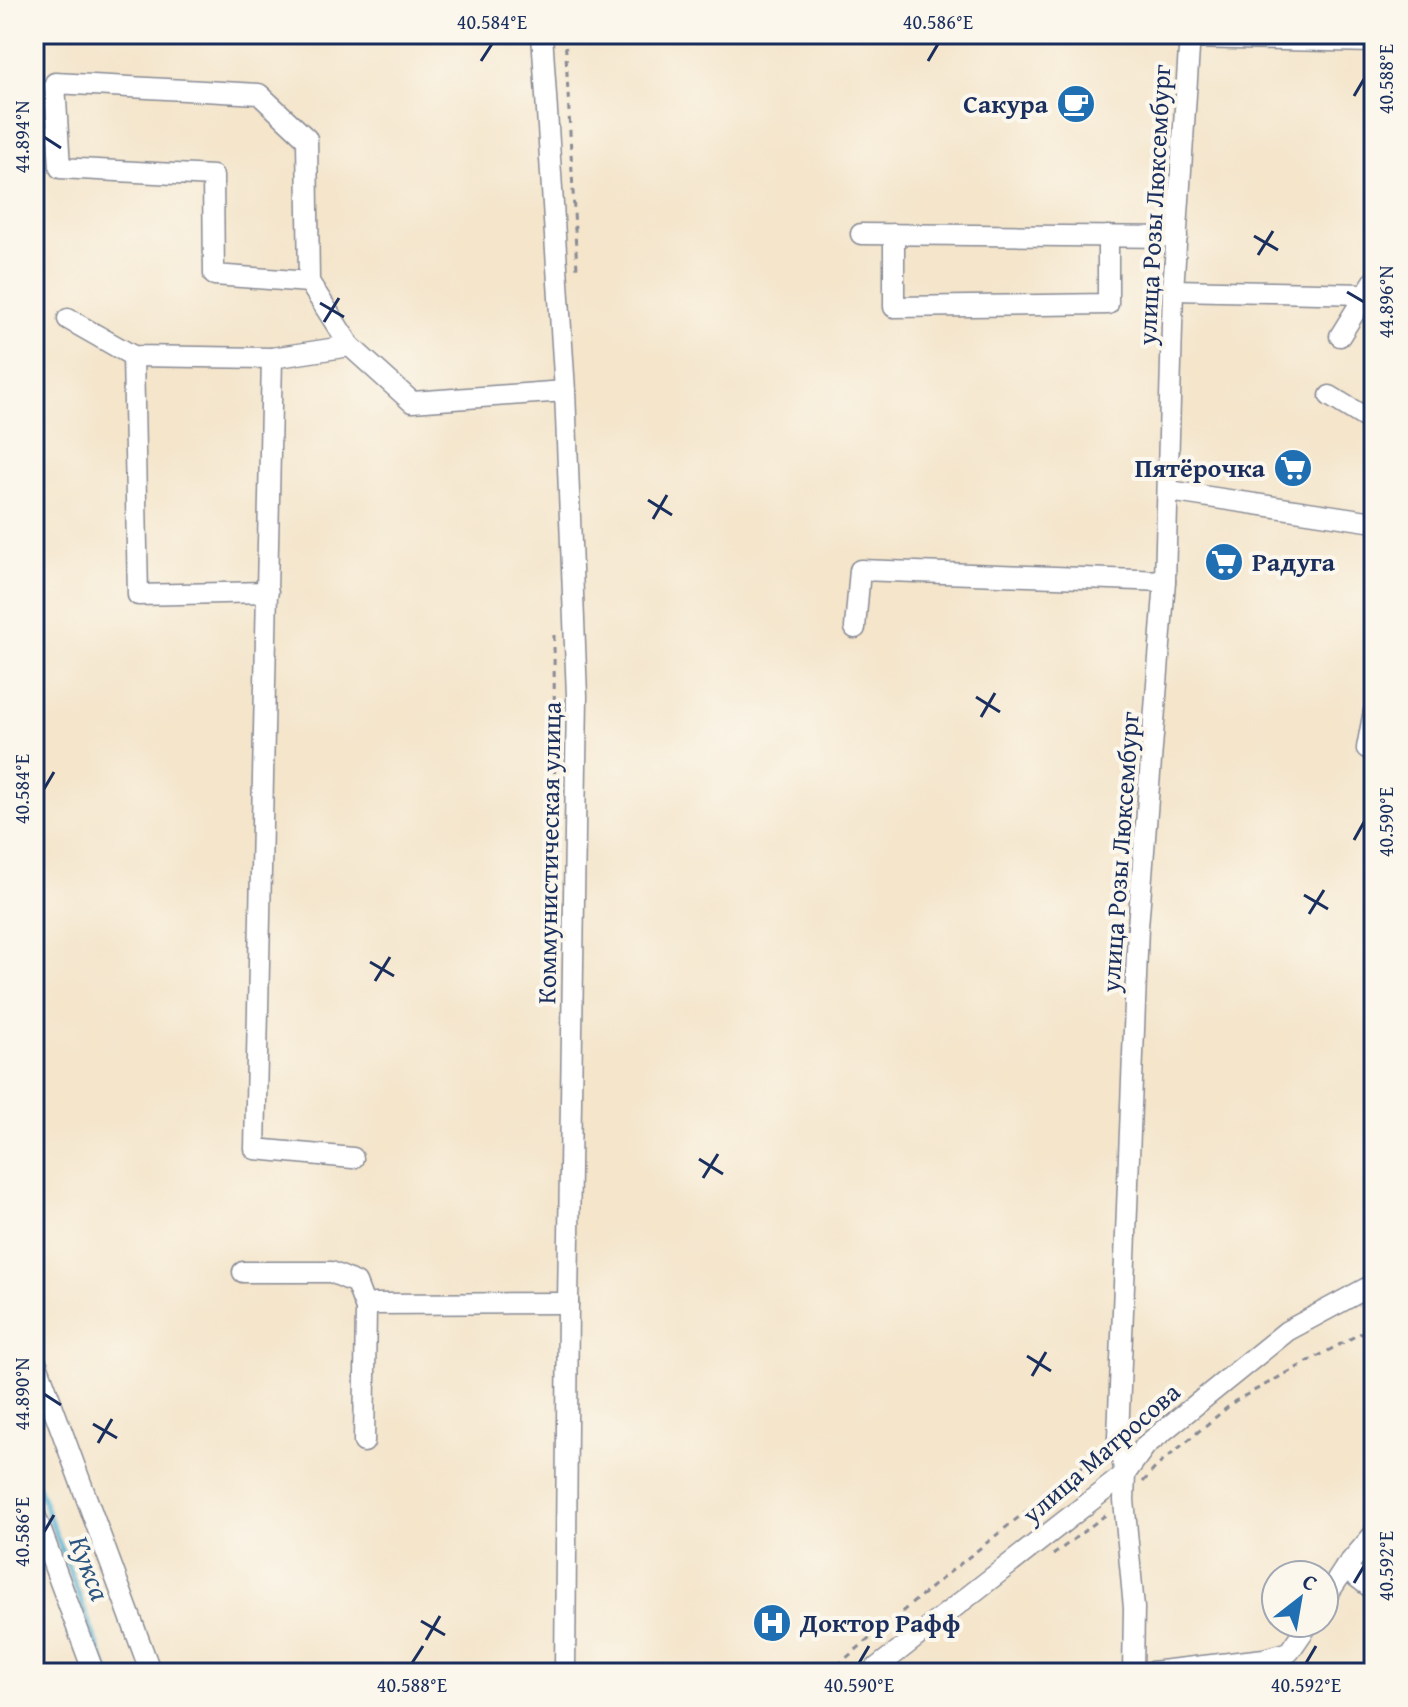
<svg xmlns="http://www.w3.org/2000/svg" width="1408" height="1707" viewBox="0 0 1408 1707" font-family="'Gentium Book Plus',serif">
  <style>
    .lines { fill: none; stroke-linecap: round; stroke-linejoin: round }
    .stream { stroke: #57b4d5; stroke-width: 5 }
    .minor-casing { stroke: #888a94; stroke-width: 23 }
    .path { stroke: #888a94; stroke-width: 3; stroke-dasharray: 6 6; stroke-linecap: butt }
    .minor { stroke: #fff; stroke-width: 20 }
    .ticks { fill: none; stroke: #1b2f5e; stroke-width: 3 }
    .labels { text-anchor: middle; stroke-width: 8; stroke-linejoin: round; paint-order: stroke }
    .poi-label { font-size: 26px; font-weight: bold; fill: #1b2f5e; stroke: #fbf7ec; text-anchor: end }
    .street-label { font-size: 26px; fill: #1b2f5e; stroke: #fbf7ec }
    .water-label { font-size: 28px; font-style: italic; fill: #2d5782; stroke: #fbf7ec }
    .neatline { fill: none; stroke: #1b2f5e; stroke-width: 3 }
    .ticks-label { font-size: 20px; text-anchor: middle; fill: #1b2f5e }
  </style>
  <rect width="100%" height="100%" fill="#fbf7ec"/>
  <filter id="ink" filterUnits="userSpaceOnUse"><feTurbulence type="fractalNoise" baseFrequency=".0125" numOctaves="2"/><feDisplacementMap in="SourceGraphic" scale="16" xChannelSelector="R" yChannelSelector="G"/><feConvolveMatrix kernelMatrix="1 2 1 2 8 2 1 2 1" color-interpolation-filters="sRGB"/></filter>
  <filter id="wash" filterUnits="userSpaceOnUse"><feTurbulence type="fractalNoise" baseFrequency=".006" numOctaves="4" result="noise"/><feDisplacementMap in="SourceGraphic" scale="32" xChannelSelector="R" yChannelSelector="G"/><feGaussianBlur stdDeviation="1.8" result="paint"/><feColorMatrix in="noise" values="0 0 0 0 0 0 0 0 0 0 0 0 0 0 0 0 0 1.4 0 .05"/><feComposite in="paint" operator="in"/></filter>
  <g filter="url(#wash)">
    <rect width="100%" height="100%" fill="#f4e5cb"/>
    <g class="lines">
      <polyline class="stream" points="34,1476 108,1673"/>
    </g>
  </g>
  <g filter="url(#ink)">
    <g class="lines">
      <g class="minor-casing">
        <g id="minor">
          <polyline points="542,34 565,391 577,696 568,1303 565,1673"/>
          <polyline points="1189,38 1374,42"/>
          <polyline points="861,234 1177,237"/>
          <polyline points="894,234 894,307 1108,304 1108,236"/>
          <polyline points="309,282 214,275 213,176 60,168 55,83 259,94 307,139 309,282 350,346 412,402 565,391"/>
          <polyline points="1173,290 1366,294"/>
          <polyline points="68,319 133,356 272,358 350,346"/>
          <polyline points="1340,336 1374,281"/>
          <polyline points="133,356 138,595 268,592"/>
          <polyline points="272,358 255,1149 353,1158"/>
          <polyline points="1330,396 1374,423"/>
          <polyline points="1169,491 1374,522"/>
          <polyline points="855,628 860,570 1165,581"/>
          <polyline points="1374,711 1367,748 1374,752"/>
          <polyline points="243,1272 331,1272 356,1283 366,1309"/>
          <polyline points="34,1356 151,1673"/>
          <polyline points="364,1442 366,1309 374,1304 568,1303"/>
          <polyline points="34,1512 94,1673"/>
          <polyline points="1345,1568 1374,1590"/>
          <polyline points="1324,1600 1345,1568 1374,1534"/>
          <polyline points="870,1673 1125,1474 1146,1445 1287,1331 1374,1284"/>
          <polyline points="1133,1673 1134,1608 1124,1500 1125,1474 1118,1438 1138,927 1165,581 1173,290 1190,34"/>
          <polyline points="1143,1673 1264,1659 1289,1652 1309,1623"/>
        </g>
      </g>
      <g class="path">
        <polyline points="565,34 577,270"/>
        <polyline points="555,869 554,634 558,632"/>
        <polyline points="1143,1482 1156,1467 1235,1401 1374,1326"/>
        <polyline points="1053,1555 1108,1513"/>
        <polyline points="828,1673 945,1576 1102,1451"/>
      </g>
      <use href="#minor" class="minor"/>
    </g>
  </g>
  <path class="ticks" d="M481,61l11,-17M928,61l10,-17M1354,96l10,-17M44,137l17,11M1254,236l24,14M1258,255l15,-24M1347,292l17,10M320,303l24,14M324,322l15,-24M648,500l24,15M653,519l14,-24M976,697l24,15M981,717l14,-24M44,789l10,-17M1354,840l10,-18M1304,895l24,14M1309,914l15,-24M370,962l24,14M375,981l15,-24M699,1159l24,15M703,1178l15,-24M1027,1356l24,15M1032,1376l14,-24M44,1394l17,11M93,1424l24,14M98,1443l14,-24M44,1532l10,-17M1354,1583l10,-17M421,1621l24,14M426,1640l14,-24M412,1663l11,-17M859,1663l10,-17M1306,1663l10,-17"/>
  <defs>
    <g id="cafe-disc" transform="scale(2)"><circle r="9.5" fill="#1f6fb2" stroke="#fbf7ec"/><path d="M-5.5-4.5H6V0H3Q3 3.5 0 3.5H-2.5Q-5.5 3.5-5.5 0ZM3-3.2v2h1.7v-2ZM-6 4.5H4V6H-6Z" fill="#fff"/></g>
    <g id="supermarket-disc" transform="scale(2)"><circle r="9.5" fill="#1f6fb2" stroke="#fbf7ec"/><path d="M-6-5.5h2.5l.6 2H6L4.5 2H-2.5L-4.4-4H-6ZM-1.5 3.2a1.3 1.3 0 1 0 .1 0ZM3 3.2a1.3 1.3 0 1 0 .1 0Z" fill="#fff"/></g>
    <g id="hospital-disc" transform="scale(2)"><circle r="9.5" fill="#1f6fb2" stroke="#fbf7ec"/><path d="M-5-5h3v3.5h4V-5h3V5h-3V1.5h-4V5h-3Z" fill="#fff"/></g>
  </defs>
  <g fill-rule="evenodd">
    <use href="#cafe-disc" x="1076" y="104"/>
    <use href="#supermarket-disc" x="1293" y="468"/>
    <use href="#supermarket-disc" x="1224" y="562"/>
    <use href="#hospital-disc" x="772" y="1623"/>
  </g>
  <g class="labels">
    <g class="poi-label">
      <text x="1048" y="113">Сакура</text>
      <text x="1265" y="477">Пятёрочка</text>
      <text x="1252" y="571" text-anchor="start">Радуга</text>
      <text x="800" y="1632" text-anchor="start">Доктор Рафф</text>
    </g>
    <g class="street-label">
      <text transform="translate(1154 205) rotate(-87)" y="9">улица Розы Люксембург</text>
      <text transform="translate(1120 852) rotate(-86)" y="9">улица Розы Люксембург</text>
      <text transform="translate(549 853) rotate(-89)" y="9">Коммунистическая улица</text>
      <text transform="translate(1101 1453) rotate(-41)" y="9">улица Матросова</text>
    </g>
    <g class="water-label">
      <text transform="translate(90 1568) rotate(69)" y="10">Кукса</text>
    </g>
  </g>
  <rect width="1408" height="1707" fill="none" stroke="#fbf7ec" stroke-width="88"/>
  <g transform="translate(1300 1599) rotate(31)"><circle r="38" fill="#fbf7ec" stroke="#a1a7b3" stroke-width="2"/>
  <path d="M0-6L14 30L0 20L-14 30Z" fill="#1f6fb2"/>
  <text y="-12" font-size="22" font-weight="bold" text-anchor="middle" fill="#1b2f5e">С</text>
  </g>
  <rect x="44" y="44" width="1320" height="1619" class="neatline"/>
  <g class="ticks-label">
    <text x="492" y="29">40.584°E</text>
    <text x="938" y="29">40.586°E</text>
    <text transform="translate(1386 79) rotate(-90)" y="7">40.588°E</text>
    <text transform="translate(22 137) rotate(-90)" y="7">44.894°N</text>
    <text transform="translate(1386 302) rotate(-90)" y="7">44.896°N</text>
    <text transform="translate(22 789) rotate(-90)" y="7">40.584°E</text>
    <text transform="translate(1386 822) rotate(-90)" y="7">40.590°E</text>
    <text transform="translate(22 1394) rotate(-90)" y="7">44.890°N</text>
    <text transform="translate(22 1532) rotate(-90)" y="7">40.586°E</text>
    <text transform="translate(1386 1566) rotate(-90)" y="7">40.592°E</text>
    <text x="412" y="1692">40.588°E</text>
    <text x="859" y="1692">40.590°E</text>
    <text x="1306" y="1692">40.592°E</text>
  </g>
</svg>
